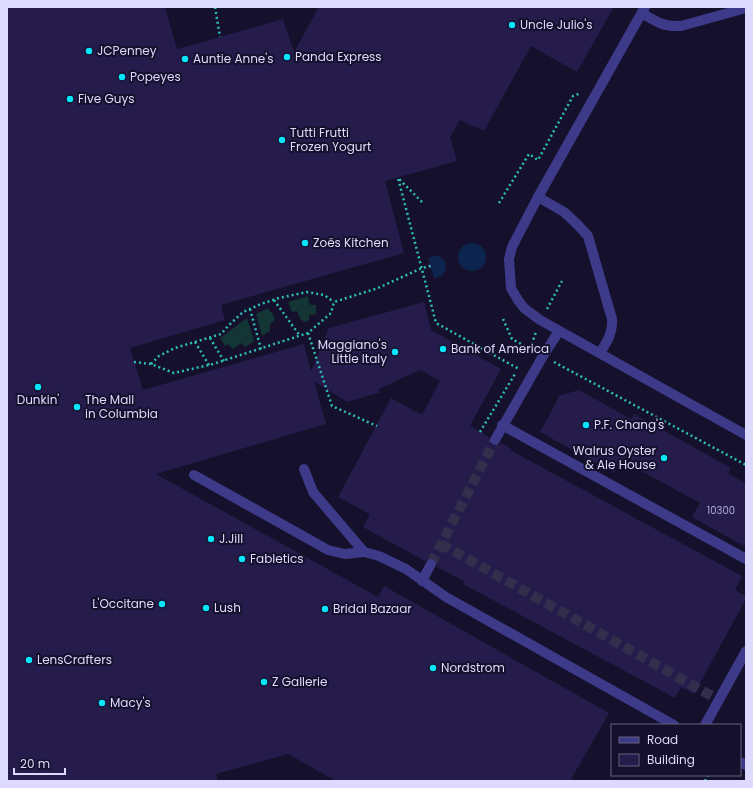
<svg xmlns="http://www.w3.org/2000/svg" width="753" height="788" viewBox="0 0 753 788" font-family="Poppins,sans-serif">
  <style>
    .green { fill: #133534 }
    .water { fill: #0c244e }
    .building { fill: #261c4c }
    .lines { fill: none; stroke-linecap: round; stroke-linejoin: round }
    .minor-tunnel { stroke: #332e4b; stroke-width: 10; stroke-dasharray: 10 5; stroke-linecap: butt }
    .path { stroke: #2ebfb6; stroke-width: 2.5; stroke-dasharray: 2 3; stroke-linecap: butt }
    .minor { stroke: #3d3a8a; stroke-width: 10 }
    .poi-dot { fill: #06e6ff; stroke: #15102b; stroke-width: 1.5 }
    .labels { text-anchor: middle; stroke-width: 4; stroke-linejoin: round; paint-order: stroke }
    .number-label { font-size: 10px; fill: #b0aad2 }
    .poi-label { font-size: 12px; fill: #dedaff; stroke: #15102b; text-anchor: start }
  </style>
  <rect width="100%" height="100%" fill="#15102b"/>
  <g class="green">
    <polygon points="308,296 309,303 311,305 316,305 316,314 309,315 309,320 305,322 301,320 297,311 292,312 288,302"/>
    <polygon points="268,308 270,312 272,312 275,320 270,324 270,331 262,336 256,314"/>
    <polygon points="247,318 254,341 245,347 241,343 233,349 228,344 225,346 220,338"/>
  </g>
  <g class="water">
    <circle cx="472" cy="257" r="14"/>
    <polygon points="438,255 445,261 446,268 442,276 434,278 428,258"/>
  </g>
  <g class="building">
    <polygon points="7,7 165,7 177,49 283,19 294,52 319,7 614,7 577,72 531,46 484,131 460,120 450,137 457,161 385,181 404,253 221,305 225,320 130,348 143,390 304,344 311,371 329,328 424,302 431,330 501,369 470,426 489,437 489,440 491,445 498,446 501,443 511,448 510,450 742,576 735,590 746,596 746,599 694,694 681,687 675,698 463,584 464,581 437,567 437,563 434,558 430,558 425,561 363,527 370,514 338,497 391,398 422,415 440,381 420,370 377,390 381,392 347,402 314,381 326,424 156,474 378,597 384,586 609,713 570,781 336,781 288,754 216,774 218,781 7,781"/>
    <polygon points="579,390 631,419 634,414 731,468 728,473 746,484 746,547 692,517 700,503 621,460 614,473 540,432 558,399 558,396"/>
  </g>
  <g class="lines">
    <g class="minor-tunnel">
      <polyline points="441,544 719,700"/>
      <polyline points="431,564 495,440"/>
    </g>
    <g class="path">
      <polyline points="215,7 220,37"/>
      <polyline points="422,202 398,178 436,323 519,369"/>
      <polyline points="499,203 529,154 538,160 573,96 581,93"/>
      <polyline points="274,300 300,336"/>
      <polyline points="250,309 261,349"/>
      <polyline points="547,309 562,281"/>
      <polyline points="503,319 512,339 532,350"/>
      <polyline points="308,333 332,406 377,426"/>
      <polyline points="210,338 224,361"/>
      <polyline points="195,342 209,365"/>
      <polyline points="530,349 536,332"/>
      <polyline points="134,362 151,364 174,373 213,364 308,333 331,313 334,302 378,288 422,268 431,266"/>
      <polyline points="554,362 746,465"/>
      <polyline points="151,364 159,356 175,348 221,334 229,325 243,312 261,304 279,298 307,292 324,295 334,302"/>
      <polyline points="480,432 515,374"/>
      <polyline points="705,781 708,775"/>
    </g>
    <g class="minor">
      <polyline points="645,7 538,197 512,247 509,259 511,288 518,300 524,308 540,320 746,435"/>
      <path d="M642,13c14,9 22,14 39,13l65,-18"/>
      <path d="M538,197l26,15 13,12 11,12 24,83c1,14 -5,23 -12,34"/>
      <polyline points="502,425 746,559"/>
      <polyline points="495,440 543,356 559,331"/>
      <polyline points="304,469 313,492 364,552 379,556 406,569 446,597 674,725"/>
      <polyline points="194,475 328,550 345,554 364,552"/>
      <polyline points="422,581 431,564"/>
      <polyline points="705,725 746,651"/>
      <polyline points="740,762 746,765"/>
    </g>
  </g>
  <g class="poi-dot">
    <circle cx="512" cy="25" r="4"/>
    <circle cx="89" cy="51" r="4"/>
    <circle cx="287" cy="57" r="4"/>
    <circle cx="185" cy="59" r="4"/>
    <circle cx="122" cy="77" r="4"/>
    <circle cx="70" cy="99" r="4"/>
    <circle cx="282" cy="140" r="4"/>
    <circle cx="305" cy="243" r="4"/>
    <circle cx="443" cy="349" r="4"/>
    <circle cx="395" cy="352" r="4"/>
    <circle cx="38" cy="387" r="4"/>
    <circle cx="77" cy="407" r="4"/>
    <circle cx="586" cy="425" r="4"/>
    <circle cx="664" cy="458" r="4"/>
    <circle cx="211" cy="539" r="4"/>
    <circle cx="242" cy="559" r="4"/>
    <circle cx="162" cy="604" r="4"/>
    <circle cx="206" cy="608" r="4"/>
    <circle cx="325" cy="609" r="4"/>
    <circle cx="29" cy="660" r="4"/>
    <circle cx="433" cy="668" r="4"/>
    <circle cx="264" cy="682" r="4"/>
    <circle cx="102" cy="703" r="4"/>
  </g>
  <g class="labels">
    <g class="number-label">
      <text x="721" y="514">10300</text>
    </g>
    <g class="poi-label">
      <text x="520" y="29">Uncle Julio's</text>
      <text x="97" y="55">JCPenney</text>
      <text x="295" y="61">Panda Express</text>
      <text x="193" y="63">Auntie Anne's</text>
      <text x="130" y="81">Popeyes</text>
      <text x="78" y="103">Five Guys</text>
      <text x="290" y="137">Tutti Frutti<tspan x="290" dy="14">Frozen Yogurt</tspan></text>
      <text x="313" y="247">Zoës Kitchen</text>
      <text x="387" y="349" text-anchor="end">Maggiano's<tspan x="387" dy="14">Little Italy</tspan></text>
      <text x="451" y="353">Bank of America</text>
      <text x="38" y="404" text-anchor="middle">Dunkin'</text>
      <text x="85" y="404">The Mall<tspan x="85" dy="14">in Columbia</tspan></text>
      <text x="594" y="429">P.F. Chang's</text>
      <text x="656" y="455" text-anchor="end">Walrus Oyster<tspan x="656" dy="14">&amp; Ale House</tspan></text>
      <text x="219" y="543">J.Jill</text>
      <text x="250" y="563">Fabletics</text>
      <text x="154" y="608" text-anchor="end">L'Occitane</text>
      <text x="214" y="612">Lush</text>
      <text x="333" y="613">Bridal Bazaar</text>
      <text x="37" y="664">LensCrafters</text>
      <text x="441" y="672">Nordstrom</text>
      <text x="272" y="686">Z Gallerie</text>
      <text x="110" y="707">Macy's</text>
    </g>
  </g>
  <rect width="753" height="788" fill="none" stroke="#dedaff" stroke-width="16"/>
  <rect x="611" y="724" width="130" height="52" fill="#15102b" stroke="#656180"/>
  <rect x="619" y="737" width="20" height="6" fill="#3d3a8a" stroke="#656180"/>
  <text x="647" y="744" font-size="12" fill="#dedaff">Road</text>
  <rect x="619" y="754" width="20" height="12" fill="#261c4c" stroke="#656180"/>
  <text x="647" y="764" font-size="12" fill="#dedaff">Building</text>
  <path d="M14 768v6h51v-6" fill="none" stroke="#dedaff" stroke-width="2"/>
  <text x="20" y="768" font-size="12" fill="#dedaff" stroke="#15102b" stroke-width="3" paint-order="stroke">20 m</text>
</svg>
